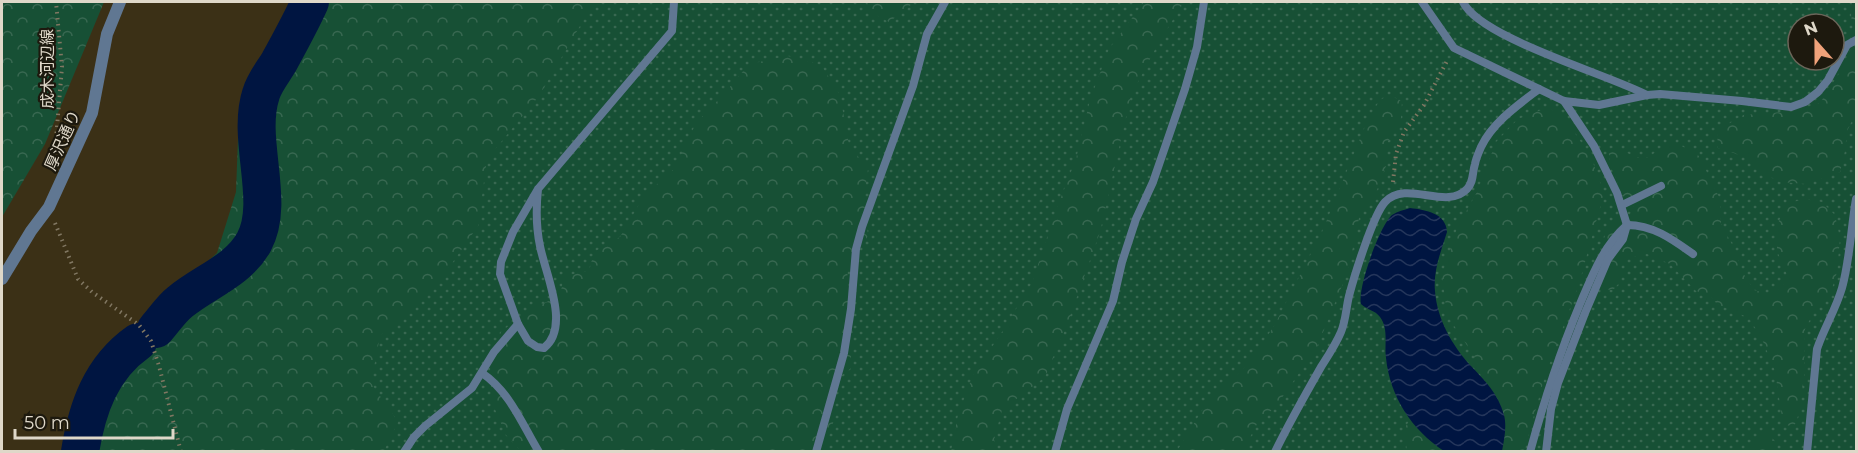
<svg xmlns="http://www.w3.org/2000/svg" width="1858" height="453" viewBox="0 0 1858 453" font-family="Montserrat,'Noto Sans JP',sans-serif">
  <style>
    .grass { fill: url(#grass-dots); fill-rule: evenodd }
    .forest { fill: url(#forest-crowns) }
    .water { fill: url(#water-waves) }
    .lines { fill: none; stroke-linecap: round; stroke-linejoin: round }
    .river { stroke: #001541; stroke-width: 38 }
    .path { stroke: #817762; stroke-width: 4; stroke-dasharray: 1.5 4.5; stroke-linecap: butt }
    .service { stroke: #607792; stroke-width: 8 }
    .minor { stroke: #607792; stroke-width: 12 }
    .labels { text-anchor: middle; stroke-width: 4.5; stroke-linejoin: round; paint-order: stroke }
    .street-label { font-size: 16px; fill: #dfd8c9; stroke: #1d190e }
  </style>
  <defs>
    <pattern id="grass-dots" width="8" height="8" patternUnits="userSpaceOnUse" patternTransform="scale(1.5)"><rect width="8" height="8" fill="#175035"/><path d="M2 2h.1M6 6h.1" fill="none" stroke="#386851" stroke-width="1.8" stroke-linecap="round"/></pattern>
    <pattern id="forest-crowns" width="20" height="18" patternUnits="userSpaceOnUse" patternTransform="scale(1.5)"><rect width="20" height="18" fill="#175035"/><path d="M2 6a3 3 0 1 1 6 0M12 15a3 3 0 1 1 6 0" fill="none" stroke="#386851"/></pattern>
    <pattern id="water-waves" width="16" height="10" patternUnits="userSpaceOnUse" patternTransform="scale(1.5)"><rect width="16" height="10" fill="#001541"/><path d="M0 5q4-4 8 0t8 0" fill="none" stroke="#25365b"/></pattern>
  </defs>
  <rect width="100%" height="100%" fill="#3b3016"/>
  <path class="grass" d="M542,2h1314v449l-1552,1zM1798,24h36v36h-36z"/>
  <g class="forest">
    <polygon points="2,2 104,2 45,144 2,217"/>
    <polygon points="310,2 594,2 539,96 487,159 478,226 434,289 380,336 371,383 398,422 384,451 75,451 80,418 150,314 217,253 236,192 239,112 293,24"/>
    <polygon points="867,2 913,2 908,8 889,22 872,13"/>
    <polygon points="1144,2 1184,2 1159,42 1131,95 1100,232 1067,325 1045,377 1002,410 994,440 996,451 951,451 958,415 973,375 1000,335 1032,283 1056,210 1076,159 1090,100 1109,49"/>
    <polygon points="1852,2 1856,2 1856,113 1847,131 1845,151 1840,172 1806,184 1780,182 1756,169 1743,156 1718,148 1717,131 1743,115 1797,111 1820,103 1849,58 1853,29 1851,15"/>
    <polygon points="788,56 821,65 840,95 849,145 868,169 864,199 868,236 847,270 853,328 850,369 831,383 836,414 824,451 521,451 506,435 491,400 490,362 501,332 528,310 560,296 564,276 589,271 594,252 620,237 644,196 674,169 696,123 724,94 749,64"/>
    <polygon points="1389,95 1402,101 1401,118 1387,143 1386,166 1377,190 1359,218 1348,271 1317,347 1277,405 1257,424 1247,443 1245,451 1177,451 1206,404 1247,365 1274,326 1322,232 1368,119 1380,100"/>
    <polygon points="1549,107 1568,123 1591,157 1604,193 1579,284 1545,376 1524,451 1407,451 1404,429 1413,415 1493,401 1474,356 1447,315 1442,275 1457,228 1477,192 1496,142 1518,119"/>
    <polygon points="1668,142 1680,145 1699,156 1720,199 1721,224 1734,248 1743,273 1754,290 1768,294 1781,288 1788,277 1777,251 1777,226 1786,204 1804,199 1822,202 1835,215 1840,238 1837,272 1831,292 1815,310 1805,329 1804,377 1798,416 1794,427 1783,424 1775,371 1762,339 1749,318 1717,304 1709,295 1696,291 1670,264 1647,254 1627,258 1619,267 1620,282 1613,290 1601,289 1598,257 1609,223 1629,217 1634,205 1622,195 1611,165 1608,150 1616,147 1635,157 1648,158"/>
    <polygon points="1768,431 1775,442 1770,451 1746,451 1755,440"/>
  </g>
  <path class="water" d="M1410,208c16,2 36,5 37,24 -6,19 -14,39 -12,59 2,28 17,54 35,74 15,16 28,28 34,50 3,12 0,25 -2,36h-58c-32,-21 -54,-54 -58,-93 -2,-13 3,-29 -6,-41 -5,-7 -13,-7 -19,-13 -4,-15 19,-79 31,-89 6,-4 12,-5 18,-7z"/>
  <g class="lines">
    <g class="river">
      <path d="M156,329c8,-9 15,-20 24,-27 24,-20 58,-31 74,-60 22,-41 -8,-102 7,-148 3,-11 12,-22 18,-32 11,-20 22,-40 31,-60"/>
      <path d="M80,452c7,-44 21,-84 58,-110"/>
    </g>
    <g class="path">
      <polyline points="55,151 62,67 56,2"/>
      <polyline points="1393,182 1396,154 1404,132 1424,105 1448,59"/>
      <polyline points="55,223 78,279 92,292 139,325 151,341 159,366 181,452"/>
    </g>
    <g class="service">
      <polyline points="1422,2 1454,48 1564,101 1599,105 1647,95 1660,94 1742,101 1791,107 1805,102 1818,92 1828,80 1847,45 1856,40"/>
      <path d="M1463,2c17,36 144,72 184,93"/>
      <path d="M538,189c-2,19 -2,38 2,57 5,27 31,81 4,102l-7,-1 -9,-6 -10,-17 -18,-50 1,-12 12,-30 25,-43 134,-158 2,-29"/>
      <polyline points="1622,205 1661,186"/>
      <path d="M482,373c28,19 40,51 57,79"/>
      <polyline points="404,452 414,437 425,426 472,388 494,352 518,324"/>
      <polyline points="816,452 844,353 851,309 856,249 862,227 913,86 927,34 945,2"/>
      <polyline points="1055,452 1067,409 1113,301 1122,262 1136,219 1153,182 1185,89 1197,47 1204,2"/>
      <path d="M1275,452c14,-29 30,-57 46,-85 7,-11 15,-23 20,-35 5,-12 5,-24 8,-36 5,-19 24,-81 36,-94 22,-23 61,9 82,-13 7,-7 5,-16 8,-25 1,-6 4,-12 6,-17 12,-25 37,-42 58,-58"/>
      <path d="M1530,452c14,-51 30,-100 50,-148 12,-28 23,-58 47,-79 26,0 45,14 66,29"/>
      <polyline points="1546,452 1551,409 1558,383 1585,313 1608,259 1623,239 1627,225 1617,193 1594,146 1564,101"/>
      <path d="M1807,452l10,-103c7,-21 19,-40 25,-61 8,-29 9,-60 14,-89"/>
    </g>
    <polyline class="minor" points="2,279 31,231 49,207 92,113 107,34 120,2"/>
  </g>
  <g class="labels">
    <g class="street-label">
      <text transform="translate(47 69) rotate(-90)" y="6">成木河辺線</text>
      <text transform="translate(62 140) rotate(-66)" y="6">厚沢通り</text>
    </g>
  </g>
  <rect width="1858" height="453" fill="none" stroke="#dfd8c9" stroke-width="6"/>
  <g transform="translate(1816 42) rotate(339)"><circle r="28" fill="#1d190e" stroke="#6b6559" stroke-width="1.5"/>
  <path d="M0-4.5L10 22L0 15L-10 22Z" fill="#f0a27a"/>
  <text y="-9" font-size="16" font-weight="bold" text-anchor="middle" fill="#dfd8c9">N</text>
  </g>
  <path d="M15 429v9h158v-9" fill="none" stroke="#dfd8c9" stroke-width="3"/>
  <text x="24" y="429" font-size="18" fill="#dfd8c9" stroke="#1d190e" stroke-width="4.5" paint-order="stroke">50 m</text>
</svg>
